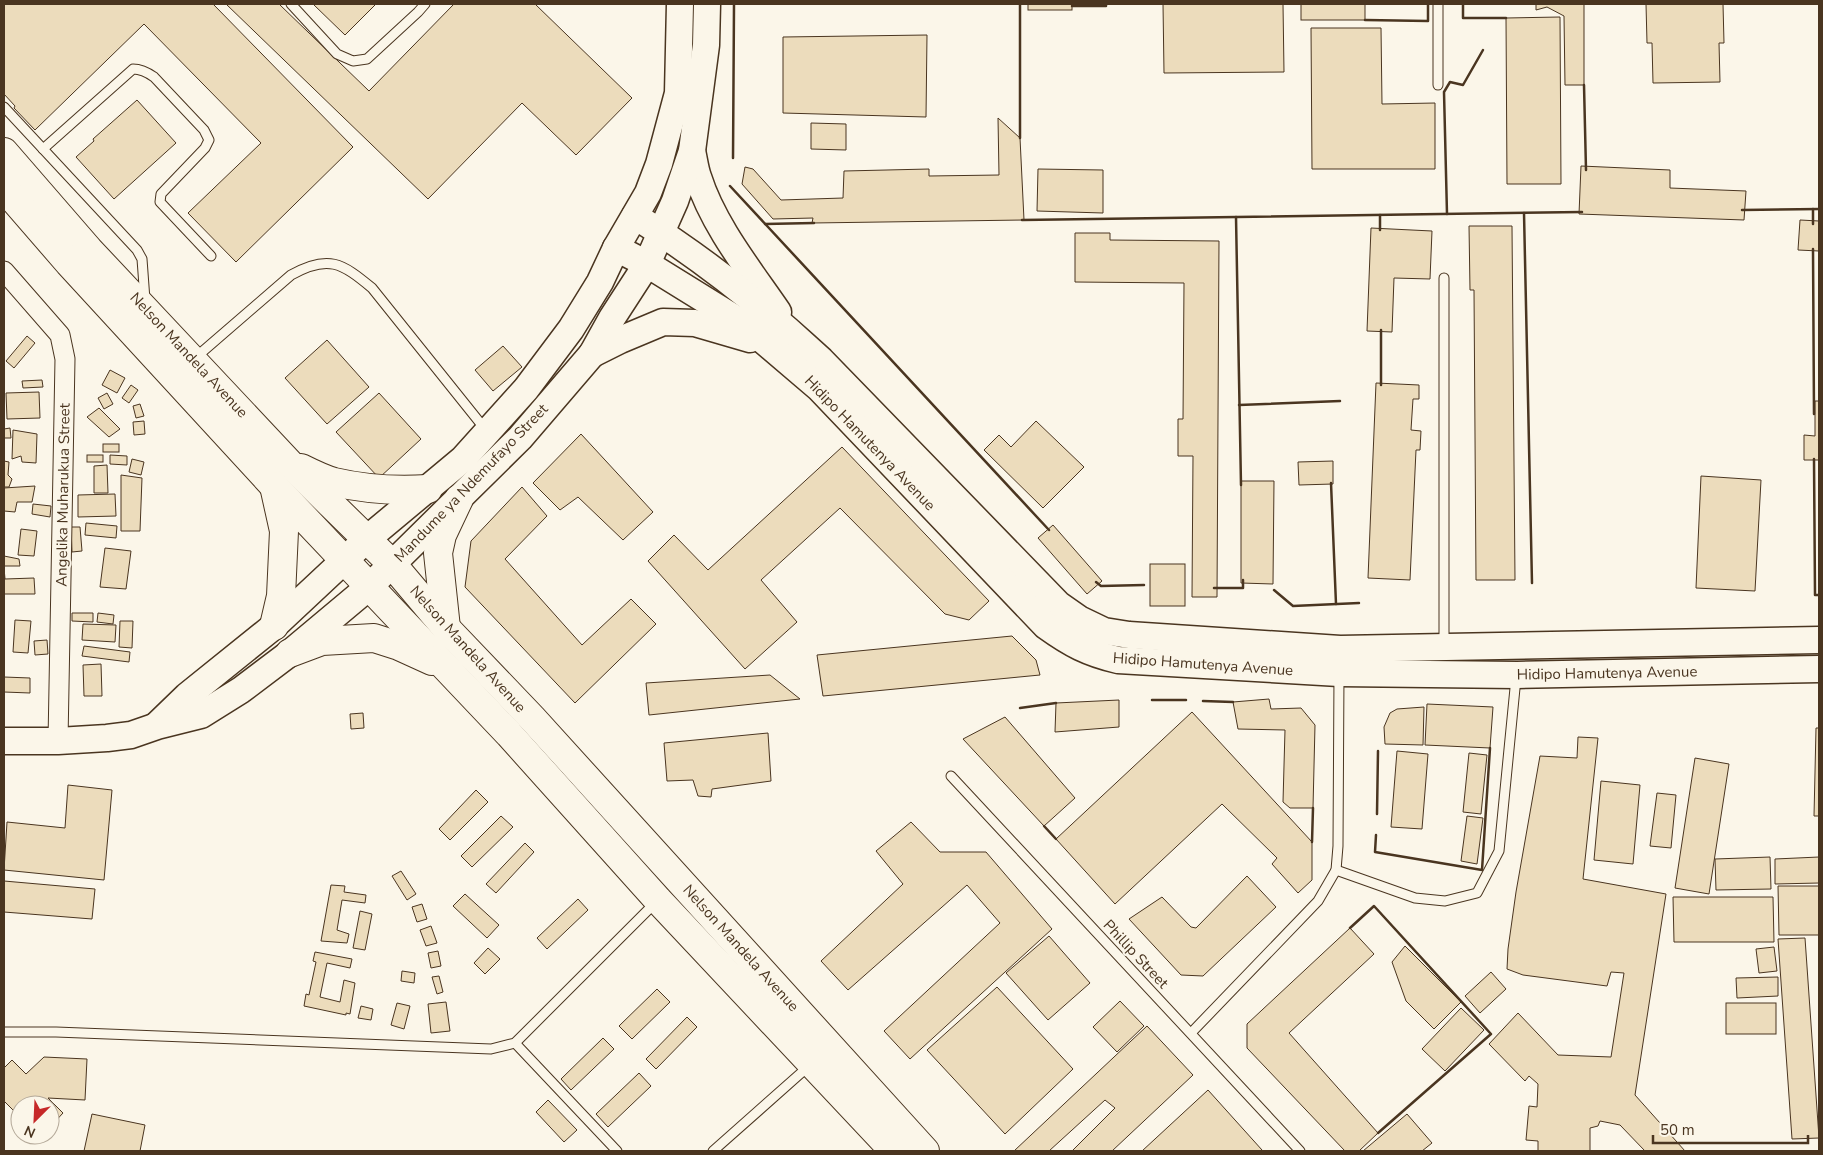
<svg xmlns="http://www.w3.org/2000/svg" width="1823" height="1155" viewBox="0 0 1823 1155" font-family="'Nunito Sans',sans-serif">
  <style>
    .building { fill: #ecdcbc; stroke: #4a3520 }
    .lines { fill: none; stroke-linecap: round; stroke-linejoin: round }
    .lane-casing { stroke: #4a3520; stroke-width: 11 }
    .street-casing { stroke: #4a3520; stroke-width: 21 }
    .secondary-casing { stroke: #4a3520; stroke-width: 29 }
    .primary-casing { stroke: #4a3520; stroke-width: 30 }
    .lane { stroke: #fbf6e9; stroke-width: 9 }
    .street { stroke: #fbf6e9; stroke-width: 19 }
    .secondary { stroke: #fbf6e9; stroke-width: 26 }
    .primary { stroke: #fbf6e9; stroke-width: 28 }
    .wall { stroke: #4a3520; stroke-width: 2.5 }
    .labels { text-anchor: middle; stroke-width: 4; stroke-linejoin: round; paint-order: stroke }
    .street-label { font-size: 15px; fill: #4a3520; stroke: #fbf6e9 }
  </style>
  <rect width="100%" height="100%" fill="#fbf6e9"/>
  <g class="building">
    <polygon points="4,4 213,4 353,147 236,262 188,213 261,143 144,24 35,130 14,108 15,106 4,94"/>
    <polygon points="226,4 279,4 369,91 454,4 535,4 632,98 576,155 522,103 428,199"/>
    <polygon points="313,4 376,4 345,35"/>
    <rect x="1028" y="4" width="44" height="6"/>
    <polygon points="1163,4 1283,4 1284,72 1164,73"/>
    <rect x="1301" y="4" width="64" height="16"/>
    <polygon points="1536,4 1584,4 1584,85 1565,85 1564,16 1547,7 1536,10"/>
    <polygon points="1646,4 1723,4 1724,43 1719,43 1720,82 1653,83 1652,43 1647,43"/>
    <polygon points="1560,17 1561,184 1507,184 1506,18"/>
    <polygon points="1311,28 1381,28 1382,104 1435,103 1435,169 1312,169"/>
    <polygon points="927,35 926,117 783,113 783,37"/>
    <polygon points="137,100 176,143 114,199 76,157 94,141 93,139"/>
    <polygon points="998,118 1020,138 1024,220 812,223 813,218 773,219 742,184 745,167 753,169 781,200 843,198 844,171 929,169 929,176 999,175"/>
    <polygon points="811,123 846,124 846,150 811,149"/>
    <polygon points="1581,166 1670,170 1670,188 1746,191 1744,220 1579,214"/>
    <polygon points="1038,169 1103,170 1103,213 1037,211"/>
    <polygon points="1800,220 1819,221 1819,251 1798,250"/>
    <polygon points="1469,226 1512,226 1515,580 1476,580 1474,290 1470,290"/>
    <polygon points="1371,228 1432,231 1430,279 1394,278 1392,332 1367,331"/>
    <polygon points="1075,233 1110,233 1110,240 1219,241 1217,597 1192,597 1193,456 1178,456 1178,419 1183,419 1184,283 1075,282"/>
    <polygon points="27,336 35,343 14,368 6,361"/>
    <polygon points="327,340 369,387 327,424 285,378"/>
    <polygon points="503,346 522,367 493,391 475,370"/>
    <polygon points="110,370 125,378 117,393 102,385"/>
    <polygon points="42,380 43,387 23,388 22,381"/>
    <polygon points="1376,383 1419,385 1419,399 1413,399 1411,430 1421,431 1420,450 1416,450 1410,580 1368,578"/>
    <polygon points="131,385 138,390 129,403 122,398"/>
    <polygon points="39,392 40,418 7,419 6,393"/>
    <polygon points="107,393 113,404 104,409 98,398"/>
    <polygon points="379,393 421,439 379,478 336,432"/>
    <polygon points="1815,401 1819,401 1819,460 1804,460 1804,435 1815,436"/>
    <polygon points="140,404 144,416 136,418 133,406"/>
    <polygon points="99,408 120,429 109,437 87,417"/>
    <polygon points="144,421 145,434 134,435 133,422"/>
    <polygon points="1036,421 1084,467 1043,508 984,450 999,435 1011,447"/>
    <polygon points="10,428 11,438 4,438 4,429"/>
    <polygon points="13,430 37,434 36,463 22,462 21,456 12,459"/>
    <polygon points="581,434 653,512 623,540 578,497 560,510 533,483"/>
    <rect x="103" y="444" width="16" height="8"/>
    <polygon points="842,447 989,601 969,620 945,614 840,508 761,580 797,622 745,669 648,561 674,535 708,570"/>
    <rect x="87" y="455" width="16" height="7"/>
    <polygon points="110,455 127,456 127,465 110,464"/>
    <polygon points="132,459 144,462 141,475 129,472"/>
    <polygon points="4,461 9,462 8,475 12,479 9,487 4,487"/>
    <polygon points="1333,461 1333,484 1299,485 1298,462"/>
    <polygon points="107,465 108,493 94,493 94,466"/>
    <polygon points="121,475 142,478 140,531 121,531"/>
    <polygon points="1701,476 1761,480 1755,591 1696,588"/>
    <polygon points="1241,481 1274,481 1273,584 1241,583"/>
    <polygon points="35,486 32,502 17,502 15,512 4,511 4,488"/>
    <polygon points="522,487 547,516 505,559 582,645 631,599 656,624 575,703 465,587 471,541"/>
    <polygon points="115,494 116,516 78,517 78,495"/>
    <polygon points="33,504 51,506 50,517 32,514"/>
    <polygon points="86,523 117,526 116,538 85,535"/>
    <polygon points="1053,525 1102,581 1087,594 1038,538"/>
    <polygon points="71,527 80,527 82,551 72,552"/>
    <polygon points="21,529 37,531 34,556 18,555"/>
    <polygon points="105,548 131,551 126,589 100,587"/>
    <polygon points="4,556 19,559 20,566 4,566"/>
    <rect x="1150" y="564" width="35" height="42"/>
    <polygon points="4,568 5,579 34,578 35,594 4,594"/>
    <polygon points="72,613 93,613 93,622 72,621"/>
    <polygon points="98,613 114,615 113,624 97,622"/>
    <polygon points="15,620 31,621 28,653 13,652"/>
    <polygon points="120,621 133,621 132,648 119,647"/>
    <polygon points="83,624 116,625 115,642 82,640"/>
    <polygon points="1012,636 1036,660 1040,675 823,696 817,655"/>
    <polygon points="47,640 48,654 35,655 34,641"/>
    <polygon points="84,646 130,652 129,662 82,656"/>
    <polygon points="101,664 102,696 84,696 83,665"/>
    <polygon points="770,675 800,699 649,715 646,683"/>
    <polygon points="4,677 30,678 30,693 4,692"/>
    <polygon points="1269,699 1271,709 1301,708 1315,725 1313,808 1290,808 1283,802 1285,730 1238,729 1233,702"/>
    <polygon points="1119,700 1119,727 1055,732 1056,703"/>
    <polygon points="1427,704 1493,707 1490,748 1425,745"/>
    <polygon points="1424,707 1423,745 1385,744 1384,727 1390,713 1397,709"/>
    <polygon points="1192,712 1312,842 1312,880 1298,893 1272,864 1277,858 1222,804 1115,904 1056,839"/>
    <polygon points="363,713 364,728 351,729 350,714"/>
    <polygon points="1005,717 1075,798 1044,826 963,739"/>
    <polygon points="1816,728 1819,728 1819,816 1814,816"/>
    <polygon points="768,733 771,781 712,789 711,797 698,796 693,780 667,781 664,743"/>
    <polygon points="1578,737 1598,738 1583,879 1666,894 1635,1095 1685,1151 1645,1151 1620,1125 1600,1121 1598,1126 1590,1128 1590,1151 1538,1151 1538,1141 1526,1140 1529,1106 1537,1107 1538,1084 1529,1076 1525,1081 1489,1044 1518,1013 1558,1055 1611,1057 1624,973 1611,972 1607,986 1523,975 1507,969 1508,949 1516,892 1540,756 1577,758"/>
    <polygon points="1397,751 1428,754 1422,829 1391,827"/>
    <polygon points="1469,753 1487,755 1481,814 1463,812"/>
    <polygon points="1695,758 1729,764 1709,894 1675,888"/>
    <polygon points="1601,781 1640,785 1633,864 1594,860"/>
    <polygon points="68,785 112,790 104,880 4,870 7,822 65,828"/>
    <polygon points="476,790 488,802 450,840 439,829"/>
    <polygon points="1657,793 1676,795 1671,848 1650,846"/>
    <polygon points="501,816 513,827 472,867 461,856"/>
    <polygon points="1467,816 1483,818 1477,864 1461,861"/>
    <polygon points="911,822 940,852 986,852 1052,929 910,1059 884,1031 1000,923 967,885 848,990 821,961 903,884 876,851"/>
    <polygon points="525,843 534,852 496,893 486,884"/>
    <polygon points="1770,857 1771,889 1716,890 1715,859"/>
    <polygon points="1819,857 1819,883 1775,884 1775,859"/>
    <polygon points="401,871 416,894 407,900 392,876"/>
    <polygon points="1247,876 1276,907 1203,976 1181,975 1129,919 1162,897 1191,927 1196,928"/>
    <polygon points="4,881 95,889 92,919 4,912"/>
    <polygon points="331,885 345,886 344,892 366,895 365,903 342,900 337,930 349,934 347,943 321,941"/>
    <polygon points="1778,886 1819,886 1819,935 1779,935"/>
    <polygon points="465,894 499,925 487,938 453,906"/>
    <polygon points="1673,897 1773,897 1774,942 1674,942"/>
    <polygon points="578,899 588,910 547,949 537,938"/>
    <polygon points="422,904 427,919 417,922 412,907"/>
    <polygon points="360,911 372,914 365,950 353,948"/>
    <polygon points="431,926 437,943 426,946 420,930"/>
    <polygon points="1350,928 1374,954 1289,1033 1378,1133 1359,1151 1345,1151 1247,1048 1247,1024"/>
    <polygon points="1049,936 1090,983 1048,1020 1006,973"/>
    <polygon points="1805,938 1819,1138 1792,1139 1778,939"/>
    <polygon points="1405,946 1461,1002 1434,1029 1406,1001 1392,962"/>
    <polygon points="1774,947 1777,971 1759,973 1756,949"/>
    <polygon points="488,948 500,959 485,974 474,963"/>
    <polygon points="438,951 441,966 431,968 428,953"/>
    <polygon points="315,952 352,959 350,968 327,963 320,997 340,1002 344,980 355,983 350,1014 346,1013 346,1015 304,1006 306,994 309,995 316,962 313,961"/>
    <polygon points="402,971 415,973 414,983 401,981"/>
    <polygon points="1491,972 1506,989 1480,1013 1465,996"/>
    <polygon points="439,976 443,992 437,994 432,977"/>
    <polygon points="1778,977 1778,996 1737,998 1736,978"/>
    <polygon points="997,987 1073,1069 1005,1134 927,1050"/>
    <polygon points="657,989 670,1002 632,1039 619,1026"/>
    <polygon points="1120,1001 1144,1026 1117,1052 1093,1027"/>
    <polygon points="446,1002 450,1031 431,1033 428,1004"/>
    <polygon points="397,1003 410,1006 404,1029 391,1025"/>
    <rect x="1726" y="1003" width="50" height="31"/>
    <polygon points="361,1006 373,1009 371,1020 358,1018"/>
    <polygon points="1461,1008 1484,1030 1445,1071 1422,1049"/>
    <polygon points="687,1017 697,1027 656,1069 646,1059"/>
    <polygon points="1147,1026 1193,1075 1112,1151 1072,1151 1115,1108 1105,1100 1049,1151 1014,1151"/>
    <polygon points="603,1038 614,1049 571,1090 561,1079"/>
    <polygon points="44,1057 87,1059 85,1100 48,1098 63,1113 50,1127 50,1105 20,1105 20,1117 4,1101 4,1068 12,1060 26,1074"/>
    <polygon points="639,1073 651,1086 608,1127 596,1114"/>
    <polygon points="1208,1090 1262,1150 1261,1151 1142,1151"/>
    <polygon points="548,1100 577,1130 564,1142 536,1112"/>
    <polygon points="92,1114 145,1125 140,1151 84,1151"/>
    <polygon points="1407,1114 1432,1143 1422,1151 1363,1151"/>
  </g>
  <g class="lines">
    <g class="lane-casing">
      <g id="lane">
        <polyline points="291,4 337,54 353,61 367,59 418,12 425,4"/>
        <polyline points="1438,4 1438,85"/>
        <polyline points="4,107 137,250 142,259 145,300"/>
        <path d="M43,149l90,-80c8,0 14,3 21,8l50,53 5,10 -4,8 -44,46 -1,8 51,54"/>
        <polyline points="1444,278 1444,645"/>
        <path d="M195,358l96,-83c37,-21 51,-12 81,13l113,141"/>
        <polyline points="951,776 1300,1151"/>
        <polyline points="1336,870 1415,898 1445,901 1477,893 1499,851 1516,678"/>
        <polyline points="4,1032 56,1032 491,1049 515,1043 657,901"/>
        <polyline points="1191,1033 1318,901 1336,870 1338,846 1339,674"/>
        <polyline points="515,1043 617,1151"/>
        <polyline points="713,1151 810,1065"/>
      </g>
    </g>
    <g class="street-casing">
      <polyline id="street" points="4,271 60,335 65,359 58,741"/>
    </g>
    <g class="secondary-casing">
      <g id="secondary">
        <path d="M692,151c2,8 3,18 6,26 15,48 52,94 80,135"/>
        <path d="M635,216c64,40 130,92 186,144l238,245 20,14 25,12 25,4 211,14 479,-9"/>
        <path d="M616,248l31,16 97,60 75,64 227,238c25,18 42,27 72,34l221,13 178,2 302,-6"/>
        <polyline points="592,354 620,340 663,322 695,323 750,339"/>
        <polyline points="157,725 187,696 274,626 367,539 463,459 526,389 571,329 600,282 616,248 648,193 659,164 678,93 680,4"/>
        <polyline points="4,741 58,741 107,738 131,735 157,726 201,715 241,690 290,653 370,586 520,438 592,354 612,318 647,264 675,201 692,151 706,45 707,4"/>
      </g>
    </g>
    <g class="primary-casing">
      <g id="primary">
        <polyline points="4,152 89,250 290,464 392,564 446,628 532,718 925,1151"/>
        <polyline points="4,188 69,263 274,486 509,734 658,900 894,1151"/>
        <path d="M301,468c10,5 22,11 33,14 30,7 63,9 94,7"/>
        <polyline points="274,486 284,531 281,596 274,626"/>
        <polyline points="446,628 438,553 442,535 459,499"/>
        <polyline points="290,653 322,641 374,638 399,646 432,661"/>
      </g>
    </g>
    <use href="#lane" class="lane"/>
    <use href="#street" class="street"/>
    <use href="#secondary" class="secondary"/>
    <use href="#primary" class="primary"/>
    <g class="wall">
      <polyline points="1463,4 1463,18 1506,18"/>
      <polyline points="1072,6 1106,6 1106,4"/>
      <polyline points="1365,20 1428,21 1428,4"/>
      <polyline points="1584,85 1586,170"/>
      <polyline points="1020,138 1020,4"/>
      <polyline points="733,158 734,4"/>
      <polyline points="730,186 1049,530"/>
      <polyline points="1813,209 1813,224"/>
      <polyline points="1742,210 1819,209"/>
      <polyline points="1524,213 1532,583"/>
      <polyline points="1447,214 1444,92 1450,82 1463,85 1483,50"/>
      <polyline points="1380,215 1380,230"/>
      <polyline points="1236,217 1241,485"/>
      <polyline points="1022,220 1582,212"/>
      <polyline points="765,224 814,223"/>
      <polyline points="1813,249 1814,414"/>
      <polyline points="1381,330 1381,385"/>
      <polyline points="1239,405 1340,401"/>
      <polyline points="1814,459 1815,595 1819,595"/>
      <polyline points="1331,483 1336,604"/>
      <polyline points="1096,582 1101,586 1144,585"/>
      <polyline points="1214,588 1243,588 1243,580"/>
      <polyline points="1274,590 1293,606 1359,603"/>
      <polyline points="1152,700 1186,700"/>
      <polyline points="1203,701 1233,702"/>
      <polyline points="1020,708 1056,703"/>
      <polyline points="1377,814 1378,751"/>
      <polyline points="1044,826 1056,839"/>
      <polyline points="1376,835 1375,852 1482,870 1490,748"/>
      <polyline points="1312,842 1313,808"/>
      <polyline points="1350,928 1374,906 1491,1034 1378,1133"/>
    </g>
  </g>
  <g class="labels">
    <g class="street-label">
      <text transform="translate(189 355) rotate(47)" y="5">Nelson Mandela Avenue</text>
      <text transform="translate(870 443) rotate(46)" y="5">Hidipo Hamutenya Avenue</text>
      <text transform="translate(471 483) rotate(-46)" y="5">Mandume ya Ndemufayo Street</text>
      <text transform="translate(63 495) rotate(-89)" y="5">Angelika Muharukua Street</text>
      <text transform="translate(468 649) rotate(48)" y="5">Nelson Mandela Avenue</text>
      <text transform="translate(1203 664) rotate(4)" y="5">Hidipo Hamutenya Avenue</text>
      <text transform="translate(1607 673) rotate(-1)" y="5">Hidipo Hamutenya Avenue</text>
      <text transform="translate(741 948) rotate(48)" y="5">Nelson Mandela Avenue</text>
      <text transform="translate(1136 954) rotate(47)" y="5">Phillip Street</text>
    </g>
  </g>
  <rect width="1823" height="1155" fill="none" stroke="#4a3520" stroke-width="10"/>
  <g transform="translate(35 1120) rotate(204)"><circle r="24" fill="#fbf6e9" stroke="#b4a999"/>
  <path d="M0-4L9 19L0 12L-9 19Z" fill="#c62828"/>
  <text y="-8" font-size="14" font-weight="bold" text-anchor="middle" fill="#4a3520">N</text>
  </g>
  <path d="M1653 1135v8h155v-8" fill="none" stroke="#4a3520" stroke-width="2.5"/>
  <text x="1660" y="1135" font-size="15" fill="#4a3520" stroke="#fbf6e9" stroke-width="4" paint-order="stroke">50 m</text>
</svg>
